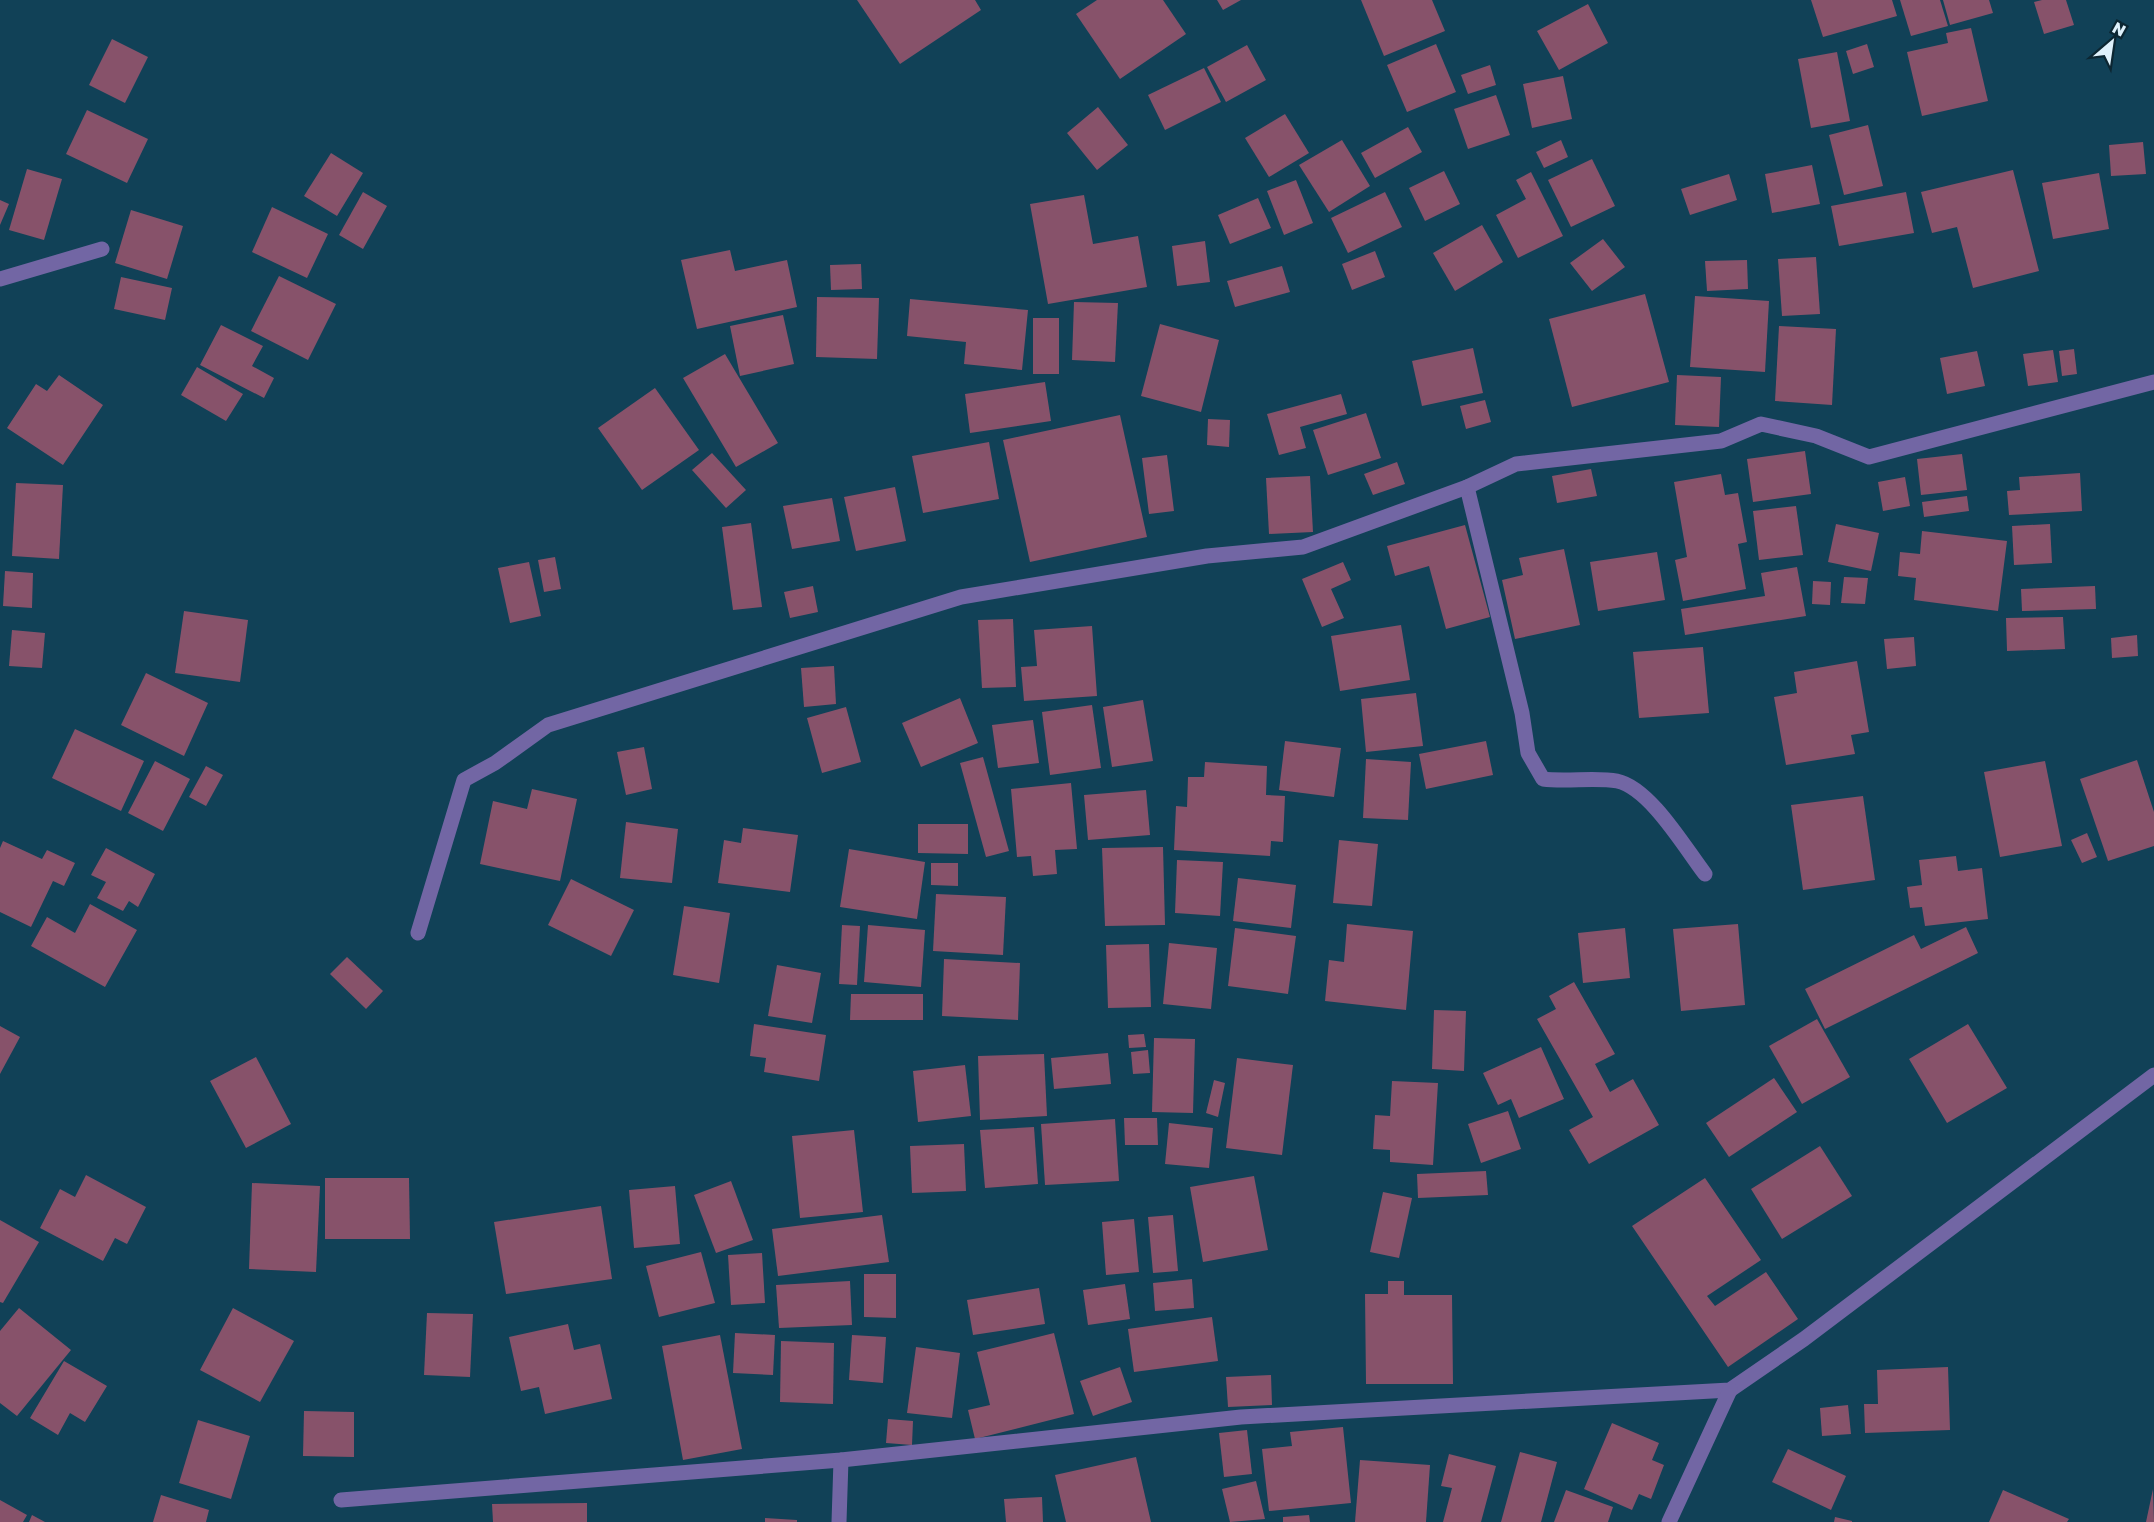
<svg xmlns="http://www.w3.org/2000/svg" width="2154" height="1522" viewBox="0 0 2154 1522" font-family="'Golos Text',sans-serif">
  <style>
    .building { fill: #87526a }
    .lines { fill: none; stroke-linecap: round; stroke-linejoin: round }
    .minor { stroke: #7266a4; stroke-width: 15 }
  </style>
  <rect width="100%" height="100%" fill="#114157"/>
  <g class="building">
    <polygon points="857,0 975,0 981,10 900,64"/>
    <polygon points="1097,0 1163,0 1186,34 1120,79 1076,14"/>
    <polygon points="1217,0 1241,0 1223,10"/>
    <polygon points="1361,0 1432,0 1445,31 1384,56"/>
    <polygon points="1811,0 1892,0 1897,16 1823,37"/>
    <polygon points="1900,0 1940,0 1948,26 1911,36"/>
    <polygon points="1943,0 1989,0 1993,13 1950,25"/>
    <polygon points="2042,0 2066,0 2074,25 2044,34 2034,2"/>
    <polygon points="1588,4 1608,43 1559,70 1537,31"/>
    <polygon points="1971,28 1988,101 1922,116 1907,52 1948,43 1946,33"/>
    <polygon points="112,39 148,57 125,103 89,85"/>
    <polygon points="1436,44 1456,92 1407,112 1387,65"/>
    <polygon points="1867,44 1874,67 1853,74 1846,51"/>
    <polygon points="1247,45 1266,80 1226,102 1207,67"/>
    <polygon points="1837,52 1850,121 1811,128 1798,59"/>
    <polygon points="1490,65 1496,85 1468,94 1461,75"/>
    <polygon points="1204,68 1221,102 1165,130 1148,95"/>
    <polygon points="1563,76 1572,119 1532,128 1523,84"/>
    <polygon points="1496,95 1510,135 1468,149 1454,109"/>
    <polygon points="1098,107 1128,145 1097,170 1067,133"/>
    <polygon points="87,110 148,139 127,183 66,154"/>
    <polygon points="1285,114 1309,153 1269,177 1245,138"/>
    <polygon points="1868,125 1883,186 1844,195 1829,135"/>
    <polygon points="1408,127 1422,152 1375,178 1361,153"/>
    <polygon points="1342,140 1370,186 1329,212 1299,165"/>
    <polygon points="1561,140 1568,157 1544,168 1536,152"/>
    <polygon points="2143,142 2146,174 2111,176 2109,145"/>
    <polygon points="331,153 363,173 337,216 304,196"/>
    <polygon points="1592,159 1615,206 1571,227 1548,180"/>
    <polygon points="1812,165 1820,204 1772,213 1765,174"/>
    <polygon points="27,169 62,179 44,240 9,230"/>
    <polygon points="2013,170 2039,271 1973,288 1957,227 1932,233 1921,192"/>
    <polygon points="1444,171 1460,204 1425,221 1409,188"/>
    <polygon points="1531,172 1563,236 1518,258 1496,215 1526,199 1516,180"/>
    <polygon points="2099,173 2109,229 2053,239 2042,183"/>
    <polygon points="1729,174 1737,200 1690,215 1681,189"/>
    <polygon points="1296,180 1313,223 1284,235 1267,191"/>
    <polygon points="363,192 387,206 363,249 339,235"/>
    <polygon points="1385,192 1402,227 1348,253 1331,218"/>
    <polygon points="1906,192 1914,233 1839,246 1831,206"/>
    <polygon points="1084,195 1093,244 1138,236 1147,287 1048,304 1030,204"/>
    <polygon points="1258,198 1271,228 1230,244 1218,215"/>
    <polygon points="0,200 9,204 0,225"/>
    <polygon points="272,207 328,234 307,278 252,252"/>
    <polygon points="131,210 183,226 167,279 115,263"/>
    <polygon points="1482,225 1503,262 1455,291 1433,253"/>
    <polygon points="1603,239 1625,267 1592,291 1570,263"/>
    <polygon points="1205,241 1210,282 1177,286 1172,246"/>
    <polygon points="730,250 735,271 787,260 797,307 697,329 681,260"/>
    <polygon points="1375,251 1385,277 1352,290 1342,264"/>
    <polygon points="1816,257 1820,314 1782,316 1778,259"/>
    <polygon points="1747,260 1748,289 1707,291 1705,261"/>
    <polygon points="861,264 862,289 831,290 830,265"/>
    <polygon points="1282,266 1290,292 1235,307 1227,281"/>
    <polygon points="279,276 336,304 308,360 251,331"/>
    <polygon points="121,277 172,288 165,320 114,309"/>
    <polygon points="1645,294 1669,382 1572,407 1549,319"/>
    <polygon points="1695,296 1769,301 1765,372 1690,367"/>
    <polygon points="817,297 879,298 877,359 816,357"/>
    <polygon points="910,299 1028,310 1022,370 964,364 966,342 907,336"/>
    <polygon points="1074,302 1118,303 1115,362 1072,360"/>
    <polygon points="783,315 794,364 740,376 730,326"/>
    <rect x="1033" y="318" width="26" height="56"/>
    <polygon points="1160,324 1219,340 1201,412 1141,396"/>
    <polygon points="221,325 263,346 252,366 274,378 264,398 200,365"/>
    <polygon points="1779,326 1836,329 1832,405 1775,401"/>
    <polygon points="1473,348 1483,393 1422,406 1412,361"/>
    <polygon points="2074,349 2077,374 2062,376 2059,351"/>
    <polygon points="2053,350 2058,382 2028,386 2023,354"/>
    <polygon points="1977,351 1985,386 1947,394 1940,358"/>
    <polygon points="725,354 778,443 736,467 683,378"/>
    <polygon points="197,367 243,394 226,421 181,395"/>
    <polygon points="59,375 103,405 63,465 7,428 36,384 47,391"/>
    <polygon points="1677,375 1721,377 1719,427 1675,425"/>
    <polygon points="1045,382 1051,421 970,433 965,394"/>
    <polygon points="655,388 699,450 642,490 598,428"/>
    <polygon points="1341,394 1347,414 1300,427 1306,448 1279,455 1267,414"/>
    <polygon points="1485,400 1491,422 1466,429 1460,406"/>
    <polygon points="1366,413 1381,458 1328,475 1313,430"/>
    <polygon points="1120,415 1147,537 1030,562 1003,440"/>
    <polygon points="1208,419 1230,420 1229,447 1207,445"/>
    <polygon points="989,442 999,499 923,513 912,456"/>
    <polygon points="1805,451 1811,494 1753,502 1747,459"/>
    <polygon points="712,453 746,490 726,508 692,470"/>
    <polygon points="1962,454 1967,490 1921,495 1917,459"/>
    <polygon points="1167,455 1174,511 1149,514 1142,458"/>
    <polygon points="1397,462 1405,484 1373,495 1364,474"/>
    <polygon points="1591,469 1597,496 1557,503 1552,476"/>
    <polygon points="2080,473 2082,511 2009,515 2007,491 2020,490 2019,477"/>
    <polygon points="1721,474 1725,495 1738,493 1747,542 1738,544 1746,589 1683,601 1675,560 1687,557 1674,482"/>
    <polygon points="1310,476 1313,532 1269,534 1266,478"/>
    <polygon points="1905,477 1910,506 1883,511 1878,482"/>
    <polygon points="16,483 63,485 59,559 12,556"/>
    <polygon points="895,487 906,541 856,551 844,497"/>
    <polygon points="1967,496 1969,511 1924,517 1922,502"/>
    <polygon points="832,498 840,541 792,549 783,506"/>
    <polygon points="1796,506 1803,555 1759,560 1753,511"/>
    <polygon points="751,523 762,607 733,610 722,527"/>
    <polygon points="1836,524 1879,533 1871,571 1828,562"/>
    <polygon points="2050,524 2052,563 2014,565 2012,526"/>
    <polygon points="1465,525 1490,617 1446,629 1429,566 1395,576 1387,546"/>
    <polygon points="1922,531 2007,541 1998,611 1914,600 1916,578 1898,576 1900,552 1920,554"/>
    <polygon points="1564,549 1580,625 1515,639 1502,580 1523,575 1519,558"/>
    <polygon points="1657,552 1665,600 1598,611 1590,562"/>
    <polygon points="555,557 561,589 544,592 538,560"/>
    <polygon points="529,562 541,616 510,623 498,568"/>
    <polygon points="1343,562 1351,580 1331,589 1344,618 1322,627 1302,579"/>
    <polygon points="1797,567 1806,616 1685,635 1681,609 1765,596 1761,573"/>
    <polygon points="5,571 33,573 32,608 3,606"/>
    <polygon points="1844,577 1868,578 1865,604 1841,603"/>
    <polygon points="1813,581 1831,582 1830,605 1812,604"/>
    <polygon points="813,586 818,612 790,618 784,592"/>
    <polygon points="2095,586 2096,609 2022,611 2021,589"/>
    <polygon points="184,611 248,620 240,682 175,673"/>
    <polygon points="2063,617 2065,649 2007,651 2006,618"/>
    <polygon points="1013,619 1016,687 982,688 978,620"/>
    <polygon points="1401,625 1410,680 1340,691 1331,636"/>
    <polygon points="1092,626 1097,696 1024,701 1021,667 1037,666 1034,630"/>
    <polygon points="12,630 45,633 42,668 9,666"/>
    <polygon points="2137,635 2138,656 2112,658 2111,638"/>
    <polygon points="1914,637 1916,666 1887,669 1884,639"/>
    <polygon points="1703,647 1709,713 1639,718 1633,652"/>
    <polygon points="1857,661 1869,732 1851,735 1855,754 1786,765 1774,697 1797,693 1794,672"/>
    <polygon points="834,666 836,704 804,707 801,668"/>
    <polygon points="146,673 208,703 184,756 121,725"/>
    <polygon points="1416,693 1423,746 1366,752 1361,699"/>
    <polygon points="960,698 978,743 921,767 902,723"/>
    <polygon points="1143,700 1153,761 1112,767 1103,707"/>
    <polygon points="1092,705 1101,768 1050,775 1042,712"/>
    <polygon points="846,707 861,762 822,773 807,718"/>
    <polygon points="1033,720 1039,763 998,768 992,725"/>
    <polygon points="75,729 144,761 121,811 52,778"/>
    <polygon points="1285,741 1341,748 1334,797 1279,790"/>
    <polygon points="1486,741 1493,775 1426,789 1419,754"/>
    <polygon points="644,747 652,789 626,795 617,752"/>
    <polygon points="983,757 1009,851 986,857 960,763"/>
    <polygon points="1366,759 1411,762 1408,820 1363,818"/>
    <polygon points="2137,760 2154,812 2154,846 2108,861 2080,779"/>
    <polygon points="155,761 190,779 163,831 128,813"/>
    <polygon points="2045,761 2062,846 2000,857 1984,772"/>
    <polygon points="1205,762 1267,766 1266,795 1285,796 1283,842 1271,841 1270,856 1174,850 1176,806 1187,807 1188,777 1204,777"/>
    <polygon points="206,766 223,775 206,806 189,797"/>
    <polygon points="1071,783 1077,849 1055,850 1057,874 1033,876 1031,856 1017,857 1011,789"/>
    <polygon points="532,789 577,799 560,881 480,864 493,801 527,809"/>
    <polygon points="1146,790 1150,835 1088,840 1084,795"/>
    <polygon points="1863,796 1875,880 1803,890 1791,805"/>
    <polygon points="626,822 678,829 672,883 620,878"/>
    <polygon points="918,824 968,824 968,854 918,853"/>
    <polygon points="743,828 798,835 790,892 718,883 724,840 741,843"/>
    <polygon points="2087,833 2097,857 2082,863 2071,840"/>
    <polygon points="1339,840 1378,844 1372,906 1333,903"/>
    <polygon points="3,841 42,859 47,850 75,863 64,886 53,881 31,927 0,912 0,848"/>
    <polygon points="1163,847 1165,925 1105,926 1102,848"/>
    <polygon points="106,848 155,874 138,907 129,901 123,911 97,898 106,882 91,875"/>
    <polygon points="849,849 925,862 917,919 840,907"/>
    <polygon points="1956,856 1958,871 1982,868 1988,919 1925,926 1922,907 1910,908 1907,887 1922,885 1919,860"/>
    <polygon points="1177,860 1223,862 1220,916 1175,913"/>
    <polygon points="931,863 958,863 958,886 931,885"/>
    <polygon points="1238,878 1296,885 1291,928 1233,921"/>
    <polygon points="571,879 634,910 611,956 548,925"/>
    <polygon points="936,894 1006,897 1003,955 933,951"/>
    <polygon points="90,904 137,930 105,987 31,946 47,917 75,933"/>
    <polygon points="684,906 730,913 719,983 673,975"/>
    <polygon points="1347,924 1413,931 1406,1010 1325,1001 1329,960 1344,962"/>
    <polygon points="1738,924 1745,1005 1681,1011 1673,929"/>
    <polygon points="842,925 860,926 857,985 839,984"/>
    <polygon points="868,925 925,930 921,987 864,982"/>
    <polygon points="1966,927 1978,953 1825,1029 1805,989 1914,935 1921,949"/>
    <polygon points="1235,928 1296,936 1288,994 1228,986"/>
    <polygon points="1625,928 1630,978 1583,983 1578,933"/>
    <polygon points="1169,943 1217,948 1211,1009 1163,1004"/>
    <polygon points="1149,944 1151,1007 1108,1008 1106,945"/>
    <polygon points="347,957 383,991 366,1009 330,974"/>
    <polygon points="944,959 1020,963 1018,1020 942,1016"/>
    <polygon points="777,965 821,973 812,1023 768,1016"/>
    <polygon points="1574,982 1615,1054 1595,1064 1610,1092 1633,1079 1659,1125 1589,1164 1569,1130 1593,1117 1537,1019 1556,1009 1549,996"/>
    <polygon points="851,994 923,994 923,1020 850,1020"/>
    <polygon points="1434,1010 1466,1011 1464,1071 1432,1069"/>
    <polygon points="1817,1019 1850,1077 1802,1104 1769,1046"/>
    <polygon points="754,1024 826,1035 819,1081 764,1072 766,1058 750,1056"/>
    <polygon points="1968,1024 2007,1088 1947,1123 1909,1059"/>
    <polygon points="0,1026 20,1037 0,1074"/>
    <polygon points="1144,1034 1146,1047 1129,1048 1128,1035"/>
    <polygon points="1154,1038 1195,1039 1193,1113 1152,1112"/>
    <polygon points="1541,1047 1564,1099 1519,1118 1511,1099 1498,1105 1483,1073"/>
    <polygon points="1148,1050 1150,1073 1133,1074 1131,1052"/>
    <polygon points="1108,1053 1111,1084 1054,1089 1051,1058"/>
    <polygon points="1044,1054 1047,1116 980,1120 978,1056"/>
    <polygon points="256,1057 291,1124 246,1148 210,1081"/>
    <polygon points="1237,1058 1293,1065 1282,1155 1226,1148"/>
    <polygon points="965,1065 971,1116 918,1122 913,1071"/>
    <polygon points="1774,1078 1797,1112 1729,1157 1706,1123"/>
    <polygon points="1214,1080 1225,1083 1218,1117 1206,1113"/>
    <polygon points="1392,1081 1438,1083 1433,1165 1390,1162 1390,1150 1373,1149 1375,1115 1390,1116"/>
    <polygon points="1508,1111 1521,1149 1481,1163 1468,1124"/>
    <polygon points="1124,1118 1157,1118 1158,1145 1125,1145"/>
    <polygon points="1115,1119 1119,1181 1045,1185 1041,1124"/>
    <polygon points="1169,1123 1213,1128 1209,1168 1165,1164"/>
    <polygon points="1034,1127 1038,1184 985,1188 980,1130"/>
    <polygon points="854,1130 863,1212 800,1218 792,1136"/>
    <polygon points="964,1144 966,1191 912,1193 910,1146"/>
    <polygon points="1820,1146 1852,1196 1782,1239 1751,1189"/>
    <polygon points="1486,1171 1488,1195 1418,1198 1417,1174"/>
    <polygon points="86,1175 146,1207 127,1244 115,1238 103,1261 40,1228 60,1189 75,1197"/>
    <polygon points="1254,1176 1268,1250 1203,1262 1190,1187"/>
    <polygon points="325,1178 409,1178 410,1239 325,1239"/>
    <polygon points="1705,1178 1761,1260 1707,1296 1715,1306 1766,1272 1798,1319 1728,1367 1632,1226"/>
    <polygon points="731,1181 753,1240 716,1253 694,1195"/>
    <polygon points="252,1183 320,1186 316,1272 249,1269"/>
    <polygon points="675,1186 680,1244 634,1248 629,1190"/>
    <polygon points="1383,1192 1412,1198 1399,1258 1370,1252"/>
    <polygon points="601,1206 612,1279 506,1294 494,1222"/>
    <polygon points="882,1215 889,1262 778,1276 772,1229"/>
    <polygon points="1173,1215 1178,1271 1153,1273 1148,1217"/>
    <polygon points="1134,1219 1139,1272 1106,1275 1102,1222"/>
    <polygon points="0,1220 39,1242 3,1303 0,1302"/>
    <polygon points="701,1252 715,1303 659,1317 646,1266"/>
    <polygon points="762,1253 765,1303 731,1305 728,1255"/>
    <polygon points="864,1274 896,1274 896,1318 864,1317"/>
    <polygon points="1192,1279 1194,1308 1155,1311 1153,1283"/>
    <polygon points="850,1281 852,1325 779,1328 776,1285"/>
    <polygon points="1388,1281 1404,1281 1404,1295 1452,1295 1453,1384 1366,1384 1365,1294 1388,1294"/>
    <polygon points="1125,1284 1130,1319 1088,1325 1083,1290"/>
    <polygon points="1039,1288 1045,1324 973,1335 967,1300"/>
    <polygon points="19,1308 71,1350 17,1416 0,1403 0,1331"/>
    <polygon points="233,1308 294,1341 260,1402 200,1370"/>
    <polygon points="427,1313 473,1314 470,1377 424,1375"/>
    <polygon points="1212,1317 1218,1361 1134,1372 1128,1329"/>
    <polygon points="568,1324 574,1350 600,1344 612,1399 545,1414 539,1387 521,1391 509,1337"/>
    <polygon points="735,1333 775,1335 773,1375 733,1373"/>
    <polygon points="1054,1333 1074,1414 975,1439 968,1410 990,1405 977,1352"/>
    <polygon points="720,1335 742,1449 683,1460 662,1346"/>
    <polygon points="852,1335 886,1337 883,1383 849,1380"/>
    <polygon points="781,1341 834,1343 833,1404 780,1402"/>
    <polygon points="916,1347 960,1353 952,1418 907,1413"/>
    <polygon points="64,1361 107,1386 85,1422 70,1413 58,1435 30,1418"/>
    <polygon points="1120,1367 1132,1402 1093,1416 1080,1381"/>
    <polygon points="1948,1367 1950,1430 1865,1433 1864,1404 1878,1404 1877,1370"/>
    <polygon points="1271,1375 1272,1405 1228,1407 1226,1377"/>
    <polygon points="1848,1405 1851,1434 1822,1436 1820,1408"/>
    <polygon points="304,1411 354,1412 354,1457 303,1456"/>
    <polygon points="888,1419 913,1421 912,1445 886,1443"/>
    <polygon points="198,1420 250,1436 231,1499 179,1483"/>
    <polygon points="1612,1423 1659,1443 1652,1460 1664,1465 1651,1499 1639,1494 1632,1510 1584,1489"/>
    <polygon points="1343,1427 1351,1503 1269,1511 1262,1449 1292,1446 1290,1432"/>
    <polygon points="1247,1430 1252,1474 1224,1477 1219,1433"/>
    <polygon points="1788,1449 1846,1476 1831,1510 1772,1482"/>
    <polygon points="1520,1452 1557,1462 1541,1522 1501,1522"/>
    <polygon points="1449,1454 1496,1466 1481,1522 1443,1522 1452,1488 1441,1486"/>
    <polygon points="1136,1457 1151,1522 1066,1522 1055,1475"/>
    <polygon points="1360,1460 1430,1465 1426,1522 1355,1522"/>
    <polygon points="1256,1481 1265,1519 1230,1522 1222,1489"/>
    <polygon points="2153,1489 2154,1522 2146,1522"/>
    <polygon points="1566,1490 1613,1507 1608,1522 1554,1522"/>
    <polygon points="2003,1490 2069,1519 2067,1522 1989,1522"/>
    <polygon points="161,1495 209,1510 206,1522 153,1522"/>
    <polygon points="1042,1497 1043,1522 1006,1522 1004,1499"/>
    <polygon points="0,1500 27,1515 23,1522 0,1522"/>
    <polygon points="587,1503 587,1522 493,1522 492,1504"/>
    <polygon points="32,1515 45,1522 29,1522"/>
    <polygon points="1309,1515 1310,1522 1283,1522 1283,1517"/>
    <polygon points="1835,1517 1852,1521 1852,1522 1834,1522"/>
    <polygon points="765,1518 797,1520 797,1522 765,1522"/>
  </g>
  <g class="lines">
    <g class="minor">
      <polyline points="0,279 102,249"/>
      <path d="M1467,487l55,226 6,40 15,26c23,3 53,-2 74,2 33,7 68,67 88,93"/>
      <polyline points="418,933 464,780 495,763 548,725 961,597 1207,556 1303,547 1467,487 1516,464 1721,441 1761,424 1816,436 1869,457 2154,382"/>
      <polyline points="341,1500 841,1460 1241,1417 1730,1390 1804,1339 2154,1075"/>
      <polyline points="839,1522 841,1460"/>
      <polyline points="1669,1522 1730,1390"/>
    </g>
  </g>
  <g transform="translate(2112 42) rotate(29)" stroke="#0c2632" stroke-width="4.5" paint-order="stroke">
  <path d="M0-4.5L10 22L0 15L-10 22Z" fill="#dff1fb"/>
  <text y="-9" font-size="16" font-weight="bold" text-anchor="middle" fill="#dff1fb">N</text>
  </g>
</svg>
